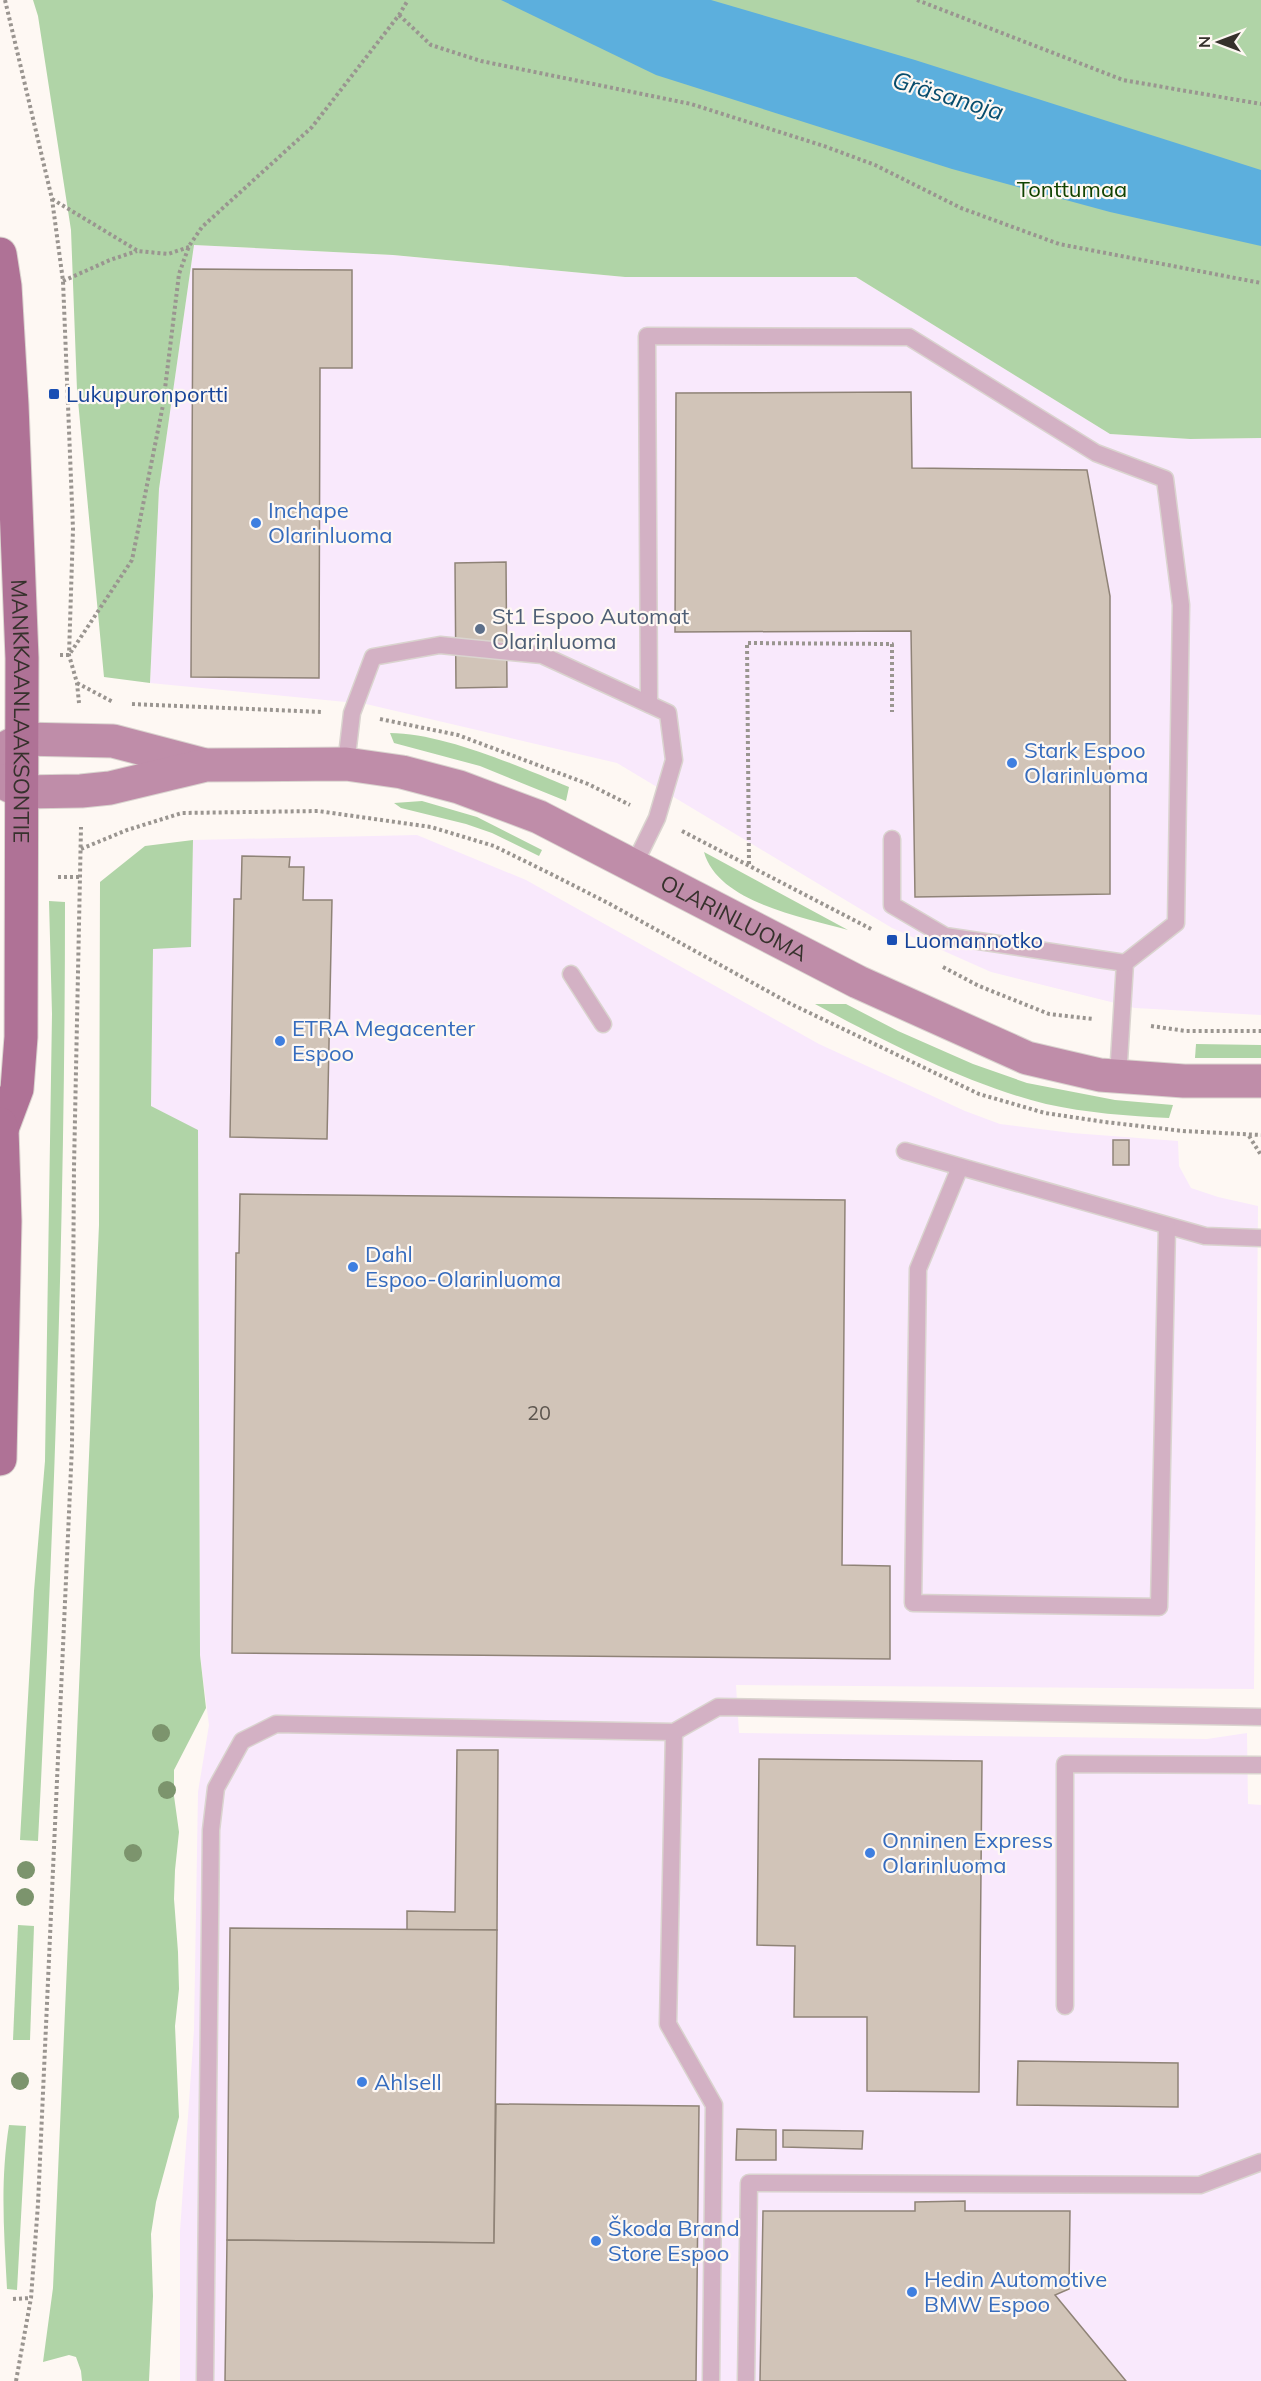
<svg xmlns="http://www.w3.org/2000/svg" width="1261" height="2381" viewBox="0 0 1261 2381" font-family="Mulish,sans-serif">
  <style>
    .commercial { fill: #f9e9fc }
    .green { fill: #b0d4a7 }
    .water { fill: #5cafdd }
    .building { fill: #d1c4b8; stroke: #8f8377; stroke-width: 1.5 }
    .lines { fill: none; stroke-linecap: round; stroke-linejoin: round }
    .lane-casing { stroke: #dad4cf; stroke-width: 19 }
    .secondary-casing { stroke: #dad4cf; stroke-width: 35 }
    .primary-casing { stroke: #dad4cf; stroke-width: 35 }
    .path { stroke: #9a9590; stroke-width: 4; stroke-dasharray: 3 3; stroke-linecap: butt }
    .lane { stroke: #d3b1c4; stroke-width: 16 }
    .secondary { stroke: #bf8da9; stroke-width: 33 }
    .primary { stroke: #af7296; stroke-width: 33 }
    .tree { fill: #7c946d }
    .transit-dot { fill: #1a4fb4; stroke: #fef8f3; stroke-width: 2 }
    .shop-dot { fill: #3f7fe0; stroke: #fef8f3; stroke-width: 2 }
    .service-dot { fill: #5c6f8a; stroke: #fef8f3; stroke-width: 2 }
    .labels { text-anchor: middle; stroke-width: 4.5; stroke-linejoin: round; paint-order: stroke }
    .number-label { font-size: 20px; fill: #5d564f }
    .park-label { font-size: 22px; fill: #114300; stroke: #fef8f3 }
    .transit-label { font-size: 22px; fill: #164399; stroke: #fef8f3; text-anchor: start }
    .shop-label { font-size: 22px; fill: #366cbe; stroke: #fef8f3; text-anchor: start }
    .service-label { font-size: 22px; fill: #4e5e75; stroke: #fef8f3; text-anchor: start }
    .street-label { font-size: 22px; fill: #36312c; stroke: #fef8f3 }
    .water-label { font-size: 24px; font-style: italic; fill: #084d6d; stroke: #fef8f3 }
  </style>
  <rect width="100%" height="100%" fill="#fef8f3"/>
  <g class="commercial">
    <polygon points="194,245 392,255 625,277 856,277 1110,434 1190,439 1261,438 1261,1015 1135,1008 991,972 892,928 617,763 366,704 150,683 159,489"/>
    <polygon points="417,835 526,880 819,1044 965,1111 1000,1124 1072,1133 1178,1141 1179,1166 1191,1188 1218,1197 1258,1206 1254,1689 736,1685 739,1733 1207,1739 1247,1733 1248,1804 1261,1805 1261,2381 180,2381 180,2231 194,2030 198,1792 209,1725 200,1655 198,1131 151,1106 153,948 191,946 193,840"/>
  </g>
  <g class="green">
    <polygon points="33,0 1261,0 1261,438 1190,439 1110,434 856,277 625,277 393,255 194,245 159,489 150,683 104,677 77,390 71,230 38,16"/>
    <path d="M390,733c53,0 130,34 179,54l-3,14 -86,-35 -86,-23z"/>
    <polygon points="422,801 477,817 542,850 539,856 492,833 466,824 401,808 394,803"/>
    <polygon points="193,840 191,947 153,949 151,1106 198,1130 200,1655 206,1708 174,1770 174,1796 179,1832 175,1870 174,1899 178,1952 179,1989 175,2026 179,2117 156,2202 151,2234 153,2296 149,2381 82,2381 81,2371 76,2357 69,2355 43,2362 53,2288 99,1225 100,882 145,846"/>
    <path d="M704,852l144,78c-44,-13 -130,-27 -144,-78z"/>
    <path d="M49,901l16,1c0,313 -11,626 -27,939l-18,-1 14,-249 11,-130 7,-447z"/>
    <path d="M815,1004h31l52,27 75,33 54,19 88,17 58,5 -4,13c-40,-2 -83,-5 -123,-14 -77,-19 -160,-62 -231,-100z"/>
    <polygon points="1196,1044 1261,1045 1261,1058 1195,1058"/>
    <polygon points="18,1925 34,1926 30,2040 13,2040"/>
    <path d="M9,2125l17,1 -9,164 -10,-1c-3,-57 -7,-107 2,-164z"/>
  </g>
  <polygon class="water" points="501,0 711,0 915,60 1261,170 1261,246 1110,212 952,169 656,75"/>
  <g class="building">
    <polygon points="193,269 352,270 352,368 320,368 319,678 191,677"/>
    <polygon points="911,392 912,468 1087,470 1110,596 1110,894 915,897 911,631 675,632 676,393"/>
    <polygon points="506,562 507,687 456,688 455,563"/>
    <polygon points="242,856 290,857 289,867 304,867 303,900 332,900 327,1139 230,1137 234,899 241,899"/>
    <rect x="1113" y="1140" width="16" height="25"/>
    <polygon points="240,1194 845,1200 842,1565 890,1566 890,1659 232,1653 236,1253 239,1253"/>
    <polygon points="457,1750 498,1750 497,1930 407,1930 407,1911 455,1912"/>
    <polygon points="759,1759 982,1761 979,2092 867,2091 867,2017 794,2017 795,1946 757,1945"/>
    <polygon points="230,1928 497,1930 494,2243 227,2240"/>
    <polygon points="1018,2061 1178,2063 1178,2107 1017,2105"/>
    <polygon points="496,2104 699,2106 696,2381 225,2381 227,2240 494,2243"/>
    <polygon points="737,2129 776,2130 776,2160 736,2160"/>
    <polygon points="783,2130 863,2131 862,2149 783,2147"/>
    <polygon points="965,2201 965,2211 1070,2211 1069,2289 1055,2295 1126,2381 760,2381 763,2211 915,2211 915,2202"/>
  </g>
  <g class="lines">
    <g class="lane-casing">
      <g id="lane">
        <polyline points="649,704 647,336 909,337 1096,453 1165,479 1181,605 1176,923 1125,963 1118,1077"/>
        <polyline points="346,764 352,713 373,657 440,645 542,655 668,713 674,760 657,818 634,865"/>
        <polyline points="892,839 892,905 945,936 1125,963"/>
        <polyline points="571,974 603,1024"/>
        <polyline points="905,1151 1205,1236 1261,1238"/>
        <polyline points="960,1167 918,1269 913,1603 1159,1607 1167,1226"/>
        <polyline points="674,1732 668,2024 714,2105 711,2381"/>
        <polyline points="1065,2006 1065,1764 1261,1765"/>
        <polyline points="205,2381 211,1830 216,1788 242,1741 276,1724 674,1732 718,1707 1261,1717"/>
        <polyline points="746,2381 749,2183 1200,2185 1261,2162"/>
      </g>
    </g>
    <g class="secondary-casing">
      <g id="secondary">
        <polyline points="0,751 22,739 113,741 201,764"/>
        <path id="s1" d="M0,781l22,11 59,-1 29,-3 96,-23 140,-1 56,8 57,15 80,30 319,165 169,76 73,17 84,6h77"/>
      </g>
    </g>
    <g class="primary-casing">
      <g id="primary">
        <path id="s2" d="M0,254l5,32 7,119 10,253 -1,379 -4,52 -15,40"/>
        <polyline points="0,1124 2,1129 5,1221 0,1459"/>
      </g>
    </g>
    <g class="path">
      <polyline points="5,0 52,199 63,281 73,529 69,655 77,683 79,703"/>
      <polyline points="917,0 1123,80 1261,104"/>
      <polyline points="399,15 431,45 481,61 691,104 824,146 875,165 961,208 1059,244 1261,283"/>
      <polyline points="52,199 138,251 168,254 189,247"/>
      <polyline points="63,281 110,260 137,251"/>
      <polyline points="60,655 69,655 132,560 163,405 179,274 189,246 202,227 312,127 399,15 408,0"/>
      <polyline points="77,683 113,702"/>
      <polyline points="132,704 322,712"/>
      <polyline points="380,719 458,735 588,784 630,805"/>
      <polyline points="682,831 873,930"/>
      <polyline points="81,849 127,830 182,813 318,811 431,827 494,846 549,873 608,903 791,1004 979,1094 1045,1113 1105,1122 1183,1131 1261,1135"/>
      <polyline points="749,864 747,643 892,644 892,712"/>
      <polyline points="58,877 81,877"/>
      <polyline points="943,967 979,986 1049,1014 1093,1019"/>
      <polyline points="1151,1026 1186,1031 1261,1031"/>
      <polyline points="1249,1136 1261,1155"/>
      <polyline points="13,2299 31,2298"/>
      <polyline points="16,2381 31,2298 38,2204 72,1446 74,1167 81,827"/>
    </g>
    <use href="#lane" class="lane"/>
    <use href="#secondary" class="secondary"/>
    <use href="#primary" class="primary"/>
  </g>
  <g class="tree">
    <circle cx="161" cy="1733" r="9"/>
    <circle cx="167" cy="1790" r="9"/>
    <circle cx="133" cy="1853" r="9"/>
    <circle cx="26" cy="1870" r="9"/>
    <circle cx="25" cy="1897" r="9"/>
    <circle cx="20" cy="2081" r="9"/>
  </g>
  <g class="transit-dot">
    <rect x="48" y="388" width="12" height="12" rx="3"/>
    <rect x="886" y="934" width="12" height="12" rx="3"/>
  </g>
  <g class="shop-dot">
    <circle cx="256" cy="523" r="6"/>
    <circle cx="1012" cy="763" r="6"/>
    <circle cx="280" cy="1041" r="6"/>
    <circle cx="353" cy="1267" r="6"/>
    <circle cx="870" cy="1853" r="6"/>
    <circle cx="362" cy="2082" r="6"/>
    <circle cx="596" cy="2241" r="6"/>
    <circle cx="912" cy="2292" r="6"/>
  </g>
  <circle class="service-dot" cx="480" cy="629" r="6"/>
  <g class="labels">
    <g class="number-label">
      <text x="539" y="1420">20</text>
    </g>
    <g class="park-label">
      <text x="1072" y="197">Tonttumaa</text>
    </g>
    <g class="transit-label">
      <text x="66" y="402">Lukupuronportti</text>
      <text x="904" y="948">Luomannotko</text>
    </g>
    <g class="shop-label">
      <text x="268" y="518">Inchape<tspan x="268" dy="25">Olarinluoma</tspan></text>
      <text x="1024" y="758">Stark Espoo<tspan x="1024" dy="25">Olarinluoma</tspan></text>
      <text x="292" y="1036">ETRA Megacenter<tspan x="292" dy="25">Espoo</tspan></text>
      <text x="365" y="1262">Dahl<tspan x="365" dy="25">Espoo-Olarinluoma</tspan></text>
      <text x="882" y="1848">Onninen Express<tspan x="882" dy="25">Olarinluoma</tspan></text>
      <text x="374" y="2090">Ahlsell</text>
      <text x="608" y="2236">Škoda Brand<tspan x="608" dy="25">Store Espoo</tspan></text>
      <text x="924" y="2287">Hedin Automotive<tspan x="924" dy="25">BMW Espoo</tspan></text>
    </g>
    <g class="service-label">
      <text x="492" y="624">St1 Espoo Automat<tspan x="492" dy="25">Olarinluoma</tspan></text>
    </g>
    <g class="street-label">
      <text dy="8" stroke="none"><textPath href="#s2" startOffset="458">MANKKAANLAAKSONTIE</textPath></text>
      <text dy="8" stroke="none"><textPath href="#s1" startOffset="772">OLARINLUOMA</textPath></text>
    </g>
    <g class="water-label">
      <text transform="translate(948 96) rotate(17)" y="8">Gräsanoja</text>
    </g>
  </g>
  <g transform="translate(1219 42) rotate(270)" stroke="#fef8f3" stroke-width="4.5" paint-order="stroke">
  <path d="M0-4.5L10 22L0 15L-10 22Z" fill="#36312c"/>
  <text y="-9" font-size="16" font-weight="bold" text-anchor="middle" fill="#36312c">N</text>
  </g>
</svg>
